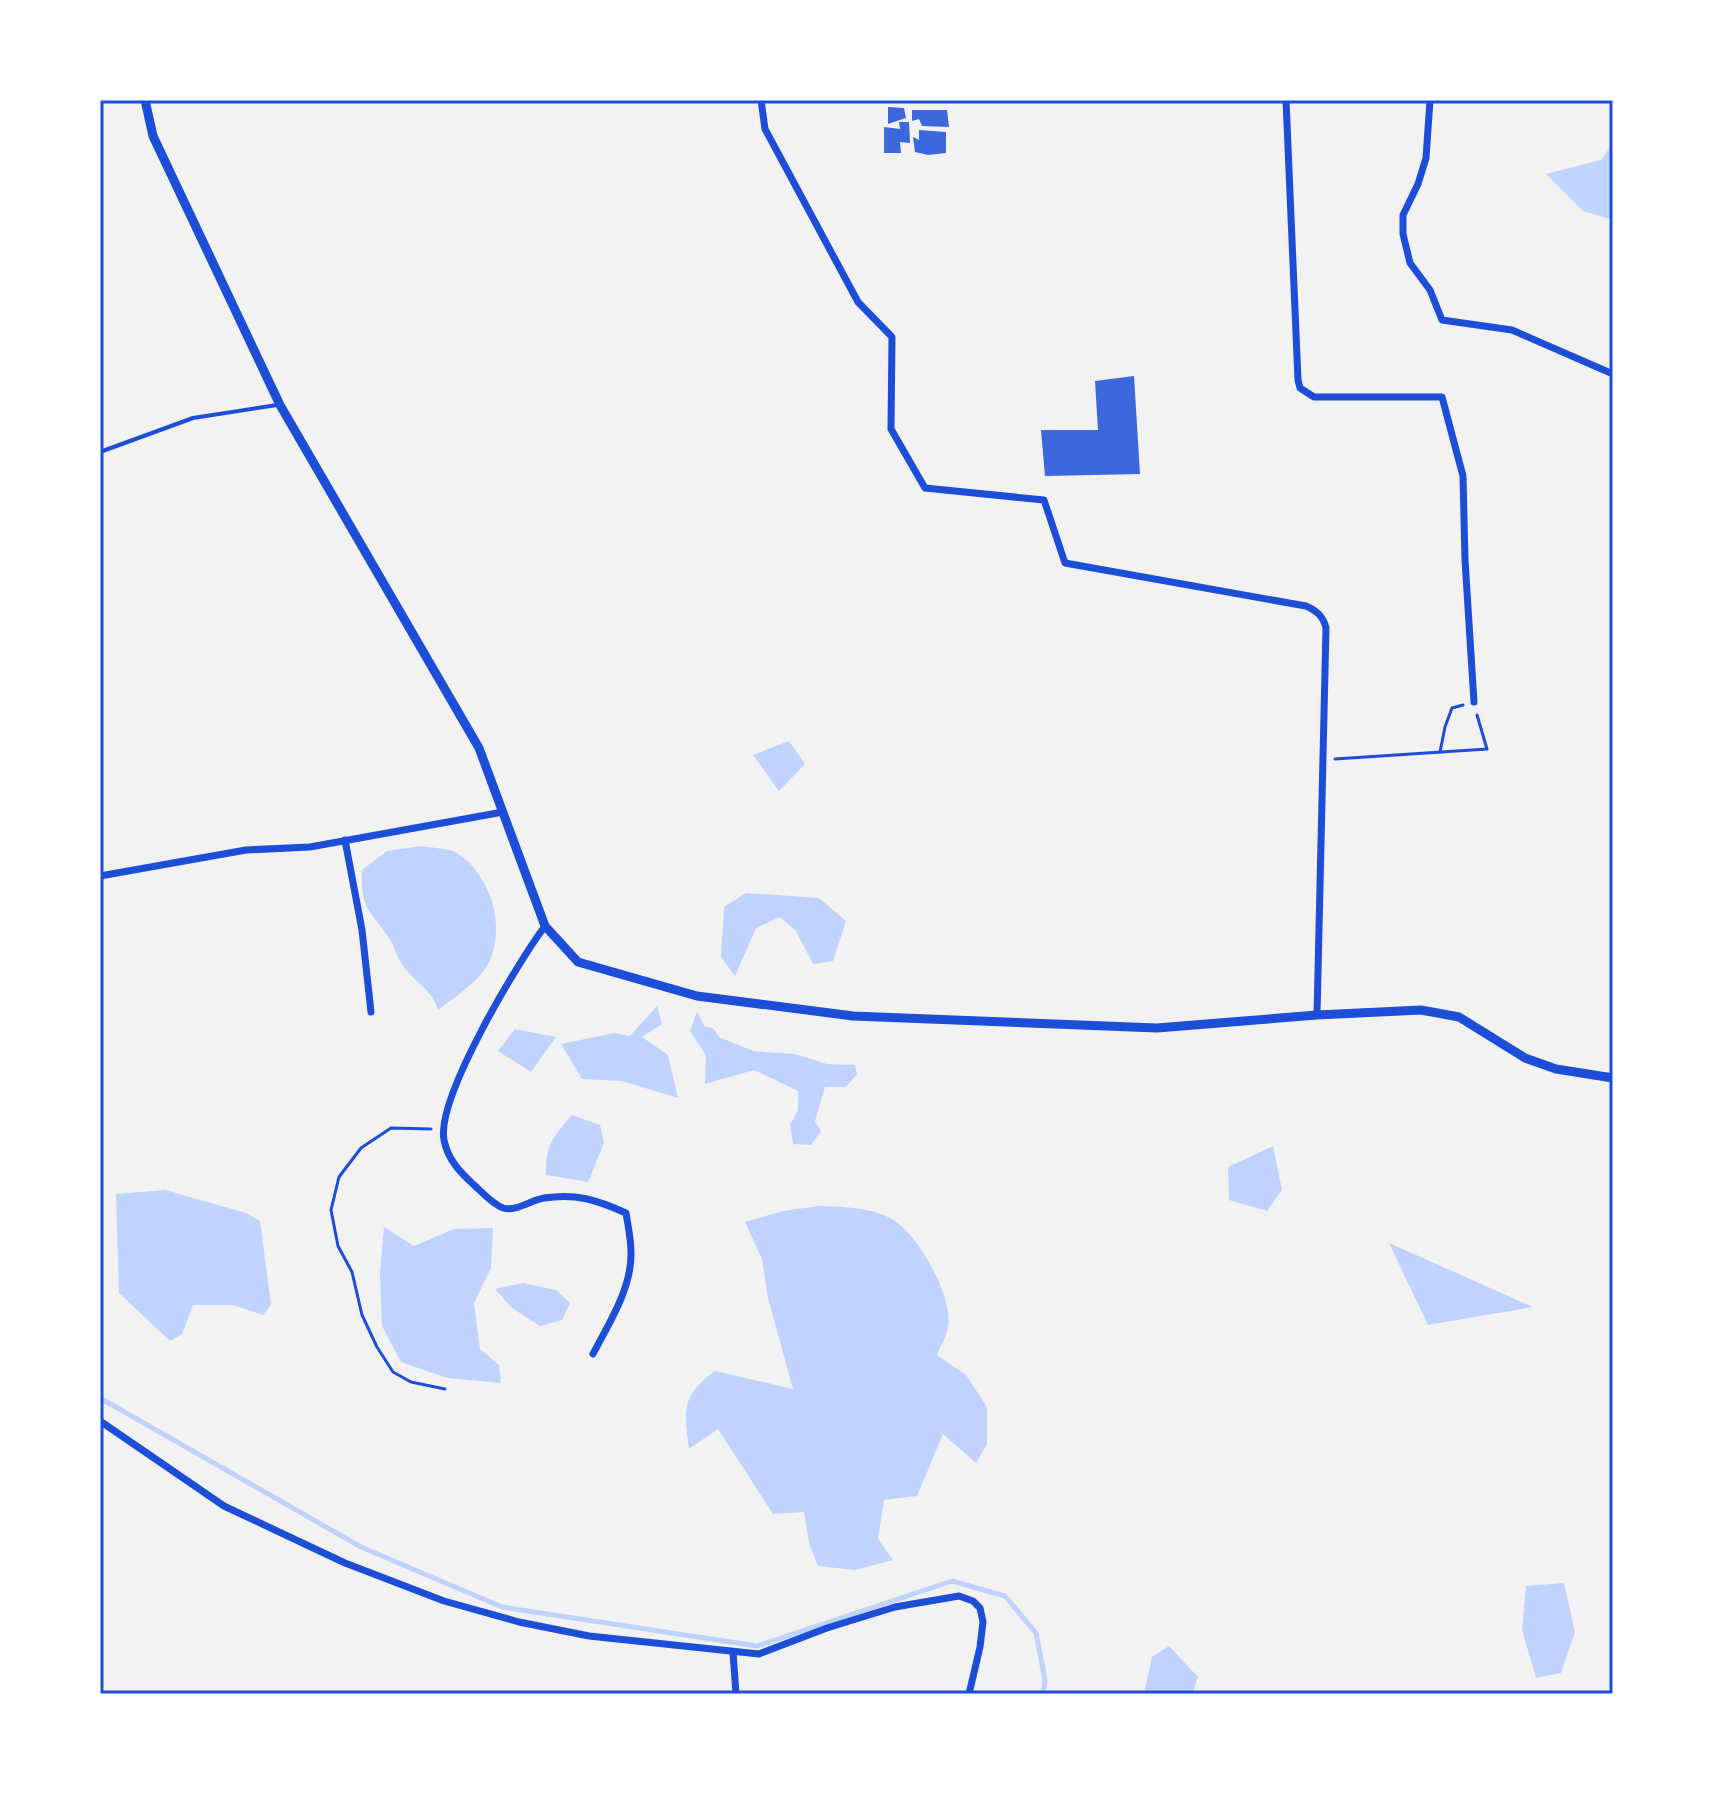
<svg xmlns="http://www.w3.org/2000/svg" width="1713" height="1794" viewBox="0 0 1713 1794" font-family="Figtree,sans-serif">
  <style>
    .water { fill: #bfd3fe }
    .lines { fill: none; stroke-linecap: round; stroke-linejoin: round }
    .stream { stroke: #bfd3fe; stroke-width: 5 }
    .building { fill: #3d67dc }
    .path { stroke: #1d4ed8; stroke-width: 3 }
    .service { stroke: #1d4ed8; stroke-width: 4 }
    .minor { stroke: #1d4ed8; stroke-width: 7 }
    .tertiary { stroke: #1d4ed8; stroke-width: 9 }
    .neatline { fill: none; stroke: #1d4ed8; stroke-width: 3 }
  </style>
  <rect width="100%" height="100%" fill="#f2f2f2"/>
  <g class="water">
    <polygon points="1613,143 1613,220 1583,211 1546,174 1601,160"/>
    <polygon points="789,741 805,764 779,791 753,755"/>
    <path d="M421,846c11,2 27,2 36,7 34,22 50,74 31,111 -11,19 -33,33 -50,46 -6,-21 -23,-27 -35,-44 -6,-8 -8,-19 -14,-28 -20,-31 -28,-26 -27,-68l25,-19z"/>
    <polygon points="746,893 819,898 846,921 833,961 813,964 796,931 780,917 756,928 735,976 721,957 724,907"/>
    <polygon points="657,1006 662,1024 642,1037 668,1055 678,1098 622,1081 582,1079 561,1044 614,1033 630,1036"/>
    <polygon points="697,1011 704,1026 713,1028 719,1037 753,1051 795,1054 827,1064 855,1065 857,1074 846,1087 825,1087 815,1121 821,1131 811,1145 793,1144 790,1125 798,1110 798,1091 754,1070 705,1084 706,1055 690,1031"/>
    <polygon points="515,1029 556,1037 531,1072 498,1051"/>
    <path d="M572,1115l28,10 4,18 -16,39 -42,-7c-1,-30 8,-39 26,-60z"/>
    <polygon points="1273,1146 1282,1190 1267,1211 1229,1200 1228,1167"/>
    <polygon points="165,1190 246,1213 260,1221 271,1305 263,1315 233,1305 193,1305 182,1334 170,1341 119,1293 116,1194"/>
    <path d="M819,1206c23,1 52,1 73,13 26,15 61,77 56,107 -1,10 -8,20 -11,29l29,20 21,32v37l-11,19 -33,-29 -26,62 -33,4 -6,39 15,21 -38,10 -37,-4 -9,-24 -5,-30 -31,2 -55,-85 -29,20c-5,-39 -8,-53 26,-78l78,18 -25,-91 -6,-39 -17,-37 38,-11z"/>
    <polygon points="384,1227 414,1246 454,1229 493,1228 491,1268 474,1303 480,1349 499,1365 501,1383 447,1378 401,1362 382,1326 380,1273"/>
    <polygon points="1389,1243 1533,1307 1428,1325"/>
    <polygon points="523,1283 556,1290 570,1303 562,1320 540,1326 512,1308 495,1289"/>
    <polygon points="1564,1583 1575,1632 1561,1673 1536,1678 1522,1630 1526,1586"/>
    <polygon points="1169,1646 1198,1677 1192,1694 1144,1694 1152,1657"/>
  </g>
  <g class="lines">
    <polyline class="stream" points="100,1398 361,1547 502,1607 757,1646 952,1581 1005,1596 1036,1633 1045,1680 1043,1694"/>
  </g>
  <g class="building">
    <polygon points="888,107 904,108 906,118 888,124"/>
    <polygon points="912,110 947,110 949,127 922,126 919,119 912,121"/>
    <polygon points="899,122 909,122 910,143 900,142 901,153 884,153 884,127 900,129"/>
    <polygon points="919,130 946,132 946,153 928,155 915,152 913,137 919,140"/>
    <polygon points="1134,376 1140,474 1045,476 1041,430 1098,430 1095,381"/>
  </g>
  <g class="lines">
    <g class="path">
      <polyline points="1440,752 1445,727 1452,708 1463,705"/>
      <polyline points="1335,759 1487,749 1477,715"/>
      <polyline points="431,1129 391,1128 361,1148 339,1177 331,1210 338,1246 352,1272 362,1315 377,1347 393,1372 411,1382 445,1389"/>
    </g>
    <polyline class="service" points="100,452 193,418 277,405"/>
    <g class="minor">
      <path d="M761,100l4,29 93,173 34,35 -1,92 34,59 119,12 21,63 241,43c11,5 17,10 20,22l-9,387"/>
      <polyline points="1286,100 1298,380 1300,388 1314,397 1442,397 1463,476 1465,560 1474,702"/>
      <polyline points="1430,100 1426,158 1418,184 1403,215 1403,234 1410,263 1430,290 1442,320 1512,330 1613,374"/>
      <polyline points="345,840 362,930 371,1012"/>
      <polyline points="100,876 246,850 310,847 503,812"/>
      <path d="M545,926c-27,36 -109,172 -101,214 4,20 16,32 30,45 8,7 18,19 29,23 13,4 28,-8 41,-10 32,-5 53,2 82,15 2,13 5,26 5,39 1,36 -22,71 -38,102"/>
      <polyline points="100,1421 224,1506 345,1563 444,1601 519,1622 589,1636 759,1654 827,1628 895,1607 959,1596 973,1601 980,1608 983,1622 980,1647 969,1694"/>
      <polyline points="733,1652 736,1694"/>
    </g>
    <polyline class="tertiary" points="145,100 153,136 280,405 479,748 545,926 578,962 697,996 853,1016 1157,1028 1317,1015 1421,1010 1459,1017 1525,1058 1556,1069 1613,1078"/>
  </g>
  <rect width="1713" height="1794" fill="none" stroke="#ffffff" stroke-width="204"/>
  <rect x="102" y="102" width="1509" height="1590" class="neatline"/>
</svg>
